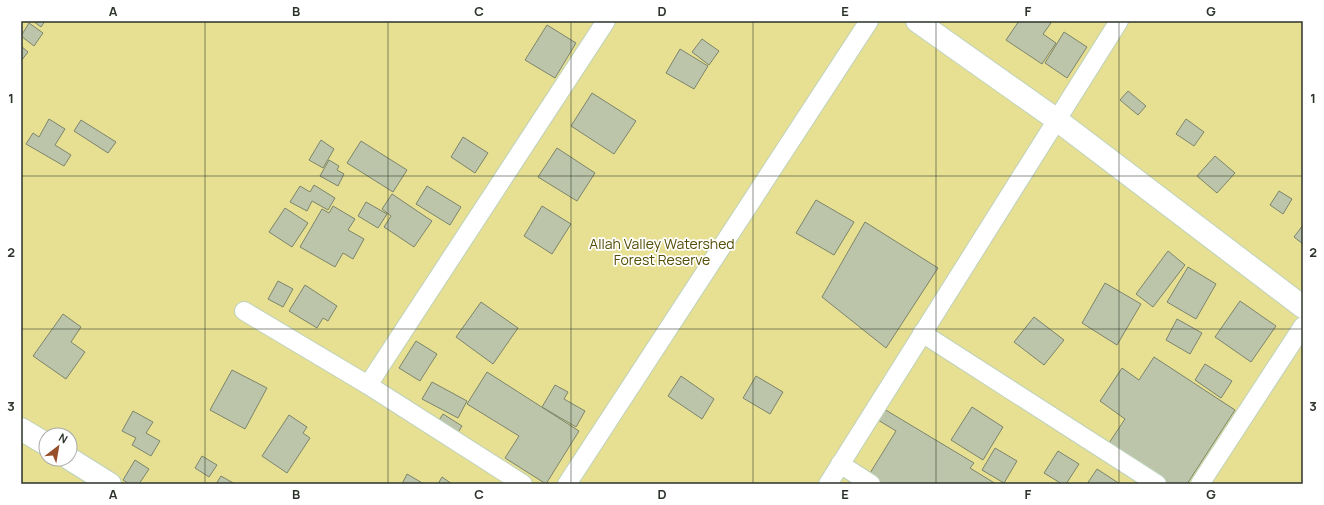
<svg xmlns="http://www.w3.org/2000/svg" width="1324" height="505" viewBox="0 0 1324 505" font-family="Manrope,sans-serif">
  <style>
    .green { fill: #e7df92; fill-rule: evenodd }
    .building { fill: #bcc5aa; stroke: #7c856b }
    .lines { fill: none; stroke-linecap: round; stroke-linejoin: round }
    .minor-casing { stroke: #bed2bb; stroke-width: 20 }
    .tertiary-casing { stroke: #bed2bb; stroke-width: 24 }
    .minor { stroke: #fff; stroke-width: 18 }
    .tertiary { stroke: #fff; stroke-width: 22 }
    .grid { fill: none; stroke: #2b332a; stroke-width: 1; stroke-opacity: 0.55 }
    .labels { text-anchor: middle; stroke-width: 3.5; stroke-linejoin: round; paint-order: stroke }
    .park-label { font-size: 14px; fill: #544d04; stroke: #fff }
    .neatline { fill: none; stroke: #2b332a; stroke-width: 1.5 }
    .grid-label { font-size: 13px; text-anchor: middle; font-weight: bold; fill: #2b332a }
  </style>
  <rect width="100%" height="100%" fill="#eaffe7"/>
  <path class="green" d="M21,21h1282v463h-1282zM46,435h24v24h-24z"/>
  <g class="building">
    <polygon points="33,21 45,21 41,27"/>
    <polygon points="1019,21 1048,21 1051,23 1043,34 1056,43 1042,64 1006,40"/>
    <polygon points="29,23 43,33 34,46 21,36"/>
    <polygon points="547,25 576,43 555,78 525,60"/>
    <polygon points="1064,32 1087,47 1067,78 1045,63"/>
    <polygon points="702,39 719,51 709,65 692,52"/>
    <polygon points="21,46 28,52 21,61"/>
    <polygon points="680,49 708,66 694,89 666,73"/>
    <polygon points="1128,91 1146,106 1138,115 1120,100"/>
    <polygon points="592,93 636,121 614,154 571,126"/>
    <polygon points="49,119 65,129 55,145 71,155 64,166 26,144 33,133 39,137"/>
    <polygon points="1186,119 1204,132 1194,146 1176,134"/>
    <polygon points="81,120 116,142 108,153 74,131"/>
    <polygon points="463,137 488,153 475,173 451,157"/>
    <polygon points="321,140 334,149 323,168 309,160"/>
    <polygon points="361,141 407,170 393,192 347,163"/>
    <polygon points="557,148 595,173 577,201 538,177"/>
    <polygon points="1215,156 1235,173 1217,193 1197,176"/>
    <polygon points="329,160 339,166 337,170 344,174 338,186 320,176"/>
    <polygon points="314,185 335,198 328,210 312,201 307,211 290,202 300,186 310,192"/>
    <polygon points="427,186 461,207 450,225 416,204"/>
    <polygon points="1279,191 1292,199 1283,214 1270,205"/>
    <polygon points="392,194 432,221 414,247 384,227 391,216 382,209"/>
    <polygon points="816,200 854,222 834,255 796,233"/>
    <polygon points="366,202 387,214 378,228 358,216"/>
    <polygon points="333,206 355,219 348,230 364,239 353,259 343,253 335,267 300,247 322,209 329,213"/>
    <polygon points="542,206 571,224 552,254 524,236"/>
    <polygon points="285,208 308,223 292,247 269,232"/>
    <polygon points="865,222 938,268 886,348 822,297"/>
    <polygon points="1303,225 1303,244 1294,237"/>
    <polygon points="1168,251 1185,265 1153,307 1136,294"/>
    <polygon points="1188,267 1216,284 1196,319 1167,302"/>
    <polygon points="278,281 293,289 283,307 268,299"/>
    <polygon points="1105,283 1141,304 1117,345 1082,323"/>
    <polygon points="305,285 337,306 328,321 323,318 317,328 289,311"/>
    <polygon points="1240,301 1276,326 1251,362 1215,337"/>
    <polygon points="481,302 518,328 493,364 456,337"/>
    <polygon points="63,314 81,327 71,342 85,352 66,379 33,356"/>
    <polygon points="1034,317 1064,340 1044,365 1014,342"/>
    <polygon points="1177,319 1202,333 1190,354 1166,340"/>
    <polygon points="416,341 437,354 420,381 399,368"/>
    <polygon points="1154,357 1235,410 1187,484 1165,484 1107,446 1125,419 1100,401 1122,368 1139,380"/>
    <polygon points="1205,364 1232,381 1221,398 1195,380"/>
    <polygon points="232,370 267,388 245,429 210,410"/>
    <polygon points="487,372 579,431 546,484 505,458 519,436 467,404"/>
    <polygon points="681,376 714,399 702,419 668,396"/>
    <polygon points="756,376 783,392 770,414 743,398"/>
    <polygon points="432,382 467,401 458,418 422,399"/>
    <polygon points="555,385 568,392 564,399 585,411 576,427 542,407"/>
    <polygon points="972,407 1003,427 983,460 951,440"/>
    <polygon points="884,409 974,463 970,468 996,484 876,484 867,478 896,431 878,420"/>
    <polygon points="133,411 153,422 146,433 160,441 151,456 132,445 136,438 122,431"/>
    <polygon points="443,414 462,426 455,437 436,425"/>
    <polygon points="289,415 307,427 303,433 310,438 287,473 262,456"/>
    <polygon points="995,448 1017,461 1004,483 982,470"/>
    <polygon points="1058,451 1079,464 1066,484 1062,484 1044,473"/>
    <polygon points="202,456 217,465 209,477 195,468"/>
    <polygon points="135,460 149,469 139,484 129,484 123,480"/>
    <polygon points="1097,469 1120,484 1087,484"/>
    <polygon points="407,474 424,484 402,484"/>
    <polygon points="221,476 235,484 216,484"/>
    <polygon points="442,477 452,484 438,484"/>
  </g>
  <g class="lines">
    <g class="minor-casing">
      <g id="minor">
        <polyline points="244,311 368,385 523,484"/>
        <polyline points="922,333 1157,484"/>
        <polyline points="368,385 606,21"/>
        <polyline points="840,464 871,484"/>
        <polyline points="567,484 869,21"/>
        <polyline points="828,484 1119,21"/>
        <polyline points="1200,484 1303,326"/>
      </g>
    </g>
    <g class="tertiary-casing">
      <g id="tertiary">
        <polyline points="917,21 1057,120 1303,307"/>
        <polyline points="21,429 46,444"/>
        <polyline points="70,459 110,484"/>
      </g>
    </g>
    <use href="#minor" class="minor"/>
    <use href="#tertiary" class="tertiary"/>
  </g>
  <path class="grid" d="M205,21v463M388,21v463M571,21v463M753,21v463M936,21v463M1119,21v463M21,176h1282M21,329h1282"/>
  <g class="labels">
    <g class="park-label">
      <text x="662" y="249">Allah Valley Watershed<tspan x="662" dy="16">Forest Reserve</tspan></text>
    </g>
  </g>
  <rect width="1324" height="505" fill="none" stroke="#ffffff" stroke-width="44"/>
  <g transform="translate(58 447) rotate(31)"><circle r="19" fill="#ffffff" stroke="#aaadaa"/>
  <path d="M0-3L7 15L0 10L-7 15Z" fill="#964f29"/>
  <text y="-6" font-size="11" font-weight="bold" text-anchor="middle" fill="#2b332a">N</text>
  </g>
  <rect x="22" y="22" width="1280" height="461" class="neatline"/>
  <g class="grid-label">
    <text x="113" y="16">A</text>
    <text x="296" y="16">B</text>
    <text x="479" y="16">C</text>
    <text x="662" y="16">D</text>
    <text x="845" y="16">E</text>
    <text x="1028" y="16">F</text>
    <text x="1211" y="16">G</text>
    <text x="11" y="103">1</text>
    <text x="1313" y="103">1</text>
    <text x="11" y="257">2</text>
    <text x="1313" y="257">2</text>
    <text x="11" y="411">3</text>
    <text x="1313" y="411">3</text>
    <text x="113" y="499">A</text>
    <text x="296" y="499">B</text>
    <text x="479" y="499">C</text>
    <text x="662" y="499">D</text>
    <text x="845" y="499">E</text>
    <text x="1028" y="499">F</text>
    <text x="1211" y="499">G</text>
  </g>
</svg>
